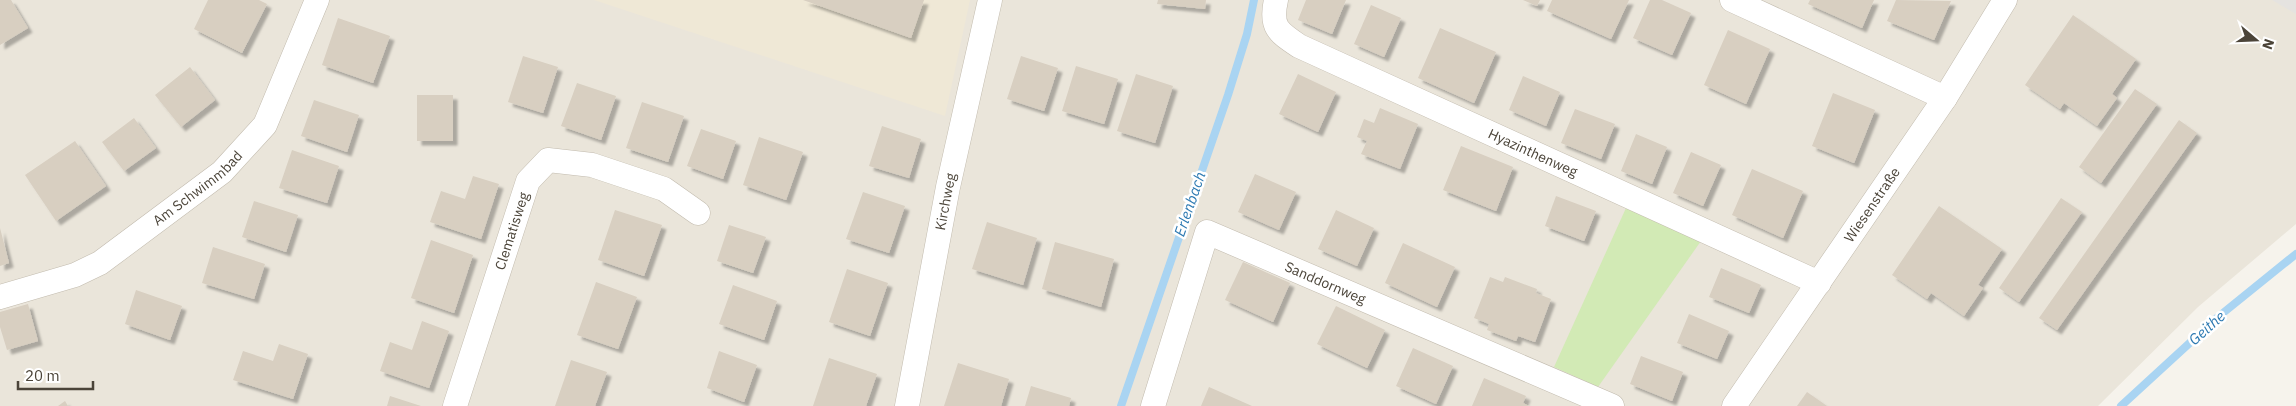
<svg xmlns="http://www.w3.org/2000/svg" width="2296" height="406" viewBox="0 0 2296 406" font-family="'IBM Plex Sans',sans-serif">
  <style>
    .residential { fill: #eae5da }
    .education { fill: #efe8d6 }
    .green { fill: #d2eab5 }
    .parking { fill: #e5e3e0 }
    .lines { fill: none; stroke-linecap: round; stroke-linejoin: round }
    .stream { stroke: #a9d4f2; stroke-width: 8 }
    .building { fill: #d8cfc1; filter: url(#shadow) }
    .minor-casing { stroke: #c2bbae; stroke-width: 25 }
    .minor { stroke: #fff; stroke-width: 24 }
    .labels { text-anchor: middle; stroke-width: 5; stroke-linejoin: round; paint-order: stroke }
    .street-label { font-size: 14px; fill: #4b4439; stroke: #fff }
    .water-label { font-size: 15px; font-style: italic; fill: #2e7ab2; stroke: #fff }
  </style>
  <defs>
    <filter id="shadow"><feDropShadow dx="4.5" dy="4.5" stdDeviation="1" flood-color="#0004"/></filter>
  </defs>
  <rect width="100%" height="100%" fill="#f6f3ec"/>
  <polygon class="residential" points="0,0 2296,0 2296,224 2198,307 2098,406 0,406"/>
  <polygon class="education" points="594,0 970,0 945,116"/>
  <polygon class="green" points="1626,208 1701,241 1598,387 1554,367"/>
  <polygon class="parking" points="2272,0 2296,0 2296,14"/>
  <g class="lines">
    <g class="stream">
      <polyline points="1121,406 1228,95 1247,34 1254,0"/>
      <polyline points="2121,406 2218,317 2296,254"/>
    </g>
  </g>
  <g class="building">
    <polygon points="0,0 11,0 28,28 0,45"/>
    <polygon points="208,0 259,0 267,4 242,53 194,29"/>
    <polygon points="803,0 924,0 911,38"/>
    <polygon points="1158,0 1206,0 1205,9 1157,4"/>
    <polygon points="1306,0 1346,0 1332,34 1298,20"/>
    <polygon points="1523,0 1540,0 1537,6"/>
    <polygon points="1552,0 1629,0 1611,39 1547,11"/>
    <polygon points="1650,0 1662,0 1691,13 1672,55 1633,38"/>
    <polygon points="1810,0 1874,0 1862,28 1808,4"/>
    <polygon points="1896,0 1951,1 1934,40 1887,21"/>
    <polygon points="1371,5 1401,18 1384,57 1354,44"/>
    <polygon points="2073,15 2136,59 2112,94 2117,98 2097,126 2064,103 2060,109 2025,85"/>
    <polygon points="338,18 390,36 373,83 322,65"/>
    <polygon points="1440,28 1496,52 1474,103 1418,78"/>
    <polygon points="1728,30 1770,49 1746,104 1704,85"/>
    <polygon points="523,56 558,67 543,113 508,102"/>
    <polygon points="1021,56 1058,68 1044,111 1007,99"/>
    <polygon points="1076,66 1118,79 1104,124 1062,111"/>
    <polygon points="190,67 215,100 181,127 155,95"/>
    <polygon points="1136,74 1173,86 1155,143 1117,131"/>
    <polygon points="1298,74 1336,92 1318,132 1279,114"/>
    <polygon points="1523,76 1560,92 1546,126 1509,110"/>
    <polygon points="577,83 616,96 601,140 561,126"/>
    <polygon points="2135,89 2157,104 2101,183 2079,167"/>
    <polygon points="1833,93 1875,110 1854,163 1812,146"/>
    <rect x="417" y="95" width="36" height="46"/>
    <polygon points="314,100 359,115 347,152 301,136"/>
    <polygon points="642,102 684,116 668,162 626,148"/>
    <polygon points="1380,108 1418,124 1400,169 1361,154 1367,141 1357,137 1364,119 1374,123"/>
    <polygon points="1575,109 1615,124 1601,159 1561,143"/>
    <polygon points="134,118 156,148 124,171 102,142"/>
    <polygon points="2179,120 2197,133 2057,330 2039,318"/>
    <polygon points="882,126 921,139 909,178 869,166"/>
    <polygon points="701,129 736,141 723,179 687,166"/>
    <polygon points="1636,134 1667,147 1652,184 1621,171"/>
    <polygon points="759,137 803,152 786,200 743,185"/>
    <polygon points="75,141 106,186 56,221 25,175"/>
    <polygon points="1461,146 1513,167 1496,211 1443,190"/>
    <polygon points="292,150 339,166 327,203 279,188"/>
    <polygon points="1691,152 1721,165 1703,206 1673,193"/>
    <polygon points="1752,169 1803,191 1783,238 1732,215"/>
    <polygon points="1255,174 1296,192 1279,230 1238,212"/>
    <polygon points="473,176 499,184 481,239 430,222 441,191 465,199"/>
    <polygon points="863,192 905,206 889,253 846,239"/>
    <polygon points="1556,196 1596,211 1584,241 1545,226"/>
    <polygon points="2061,198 2082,212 2019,302 1999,288"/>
    <polygon points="254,201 298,215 286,252 242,237"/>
    <polygon points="1939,206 2002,249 1978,285 1983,288 1964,316 1931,293 1927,299 1892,275"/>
    <polygon points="615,210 662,225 644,276 598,260"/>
    <polygon points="1336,210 1374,228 1357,266 1318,249"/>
    <polygon points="987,222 1037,238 1023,285 972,269"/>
    <polygon points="729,225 766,237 753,273 717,261"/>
    <polygon points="0,228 9,263 0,266"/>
    <polygon points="431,240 473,255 454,313 411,298"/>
    <polygon points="1055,242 1114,259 1101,307 1042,289"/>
    <polygon points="1403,243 1455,267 1437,307 1385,283"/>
    <polygon points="213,247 265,264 254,299 202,283"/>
    <polygon points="1243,262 1290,283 1273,322 1225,300"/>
    <polygon points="1721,268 1761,285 1749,313 1709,297"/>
    <polygon points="847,269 888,283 870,336 829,322"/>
    <polygon points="1490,277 1503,282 1505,277 1537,289 1536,293 1551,299 1535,342 1518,336 1516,341 1487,330 1489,324 1474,318"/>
    <polygon points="596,282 637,297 618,349 577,335"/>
    <polygon points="733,285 777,301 764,340 719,324"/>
    <polygon points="136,290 182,306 170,340 125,324"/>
    <polygon points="28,304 38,341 7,350 0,327 0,312"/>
    <polygon points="1336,306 1385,330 1367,368 1317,344"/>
    <polygon points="1689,314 1729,331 1717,359 1677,343"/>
    <polygon points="422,321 449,331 429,388 380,371 390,342 412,350"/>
    <polygon points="279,344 308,354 293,399 233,380 243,351 273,361"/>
    <polygon points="1413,348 1453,366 1436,404 1396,386"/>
    <polygon points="719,351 757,365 744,402 707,388"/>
    <polygon points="1641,356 1683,372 1672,401 1630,384"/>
    <polygon points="829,358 877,374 866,406 813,406"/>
    <polygon points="571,360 607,372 595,406 555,406"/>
    <polygon points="958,363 1009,379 1001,406 944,406"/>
    <polygon points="1484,378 1526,396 1523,403 1529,406 1472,406"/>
    <polygon points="1031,386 1071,398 1069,406 1025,406"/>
    <polygon points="1209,387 1252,406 1201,406"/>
    <polygon points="1807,392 1827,406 1797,406"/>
    <polygon points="390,396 421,406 387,406"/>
    <polygon points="65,401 68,406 58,406"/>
  </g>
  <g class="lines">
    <g class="minor-casing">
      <g id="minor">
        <path id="s1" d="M1276,0c-6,27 2,32 23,46l520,237"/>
        <polyline points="1732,0 1945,98"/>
        <path id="s2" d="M0,297l75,-22 25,-12 122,-91 43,-47 52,-125"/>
        <path id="s3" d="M455,406l73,-225 20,-21 44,5 72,24 34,24"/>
        <path id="s4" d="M907,406l41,-219 42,-187"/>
        <path id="s5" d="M1153,406l54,-174 405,174"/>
        <path id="s6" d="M1734,406l211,-308 60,-98"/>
      </g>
    </g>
    <use href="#minor" class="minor"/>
  </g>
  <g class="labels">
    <g class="street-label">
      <text dy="5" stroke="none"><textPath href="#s1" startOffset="314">Hyazinthenweg</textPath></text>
      <text dy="5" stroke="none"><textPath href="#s2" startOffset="229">Am Schwimmbad</textPath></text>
      <text dy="5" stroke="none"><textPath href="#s4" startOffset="208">Kirchweg</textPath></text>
      <text dy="5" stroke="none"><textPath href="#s6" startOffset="244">Wiesenstraße</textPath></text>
      <text dy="5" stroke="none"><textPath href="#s3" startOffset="184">Clematisweg</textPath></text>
      <text dy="5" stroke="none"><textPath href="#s5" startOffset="311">Sanddornweg</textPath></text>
    </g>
    <g class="water-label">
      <text transform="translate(1190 204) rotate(-71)" y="5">Erlenbach</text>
      <text transform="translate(2207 328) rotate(-42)" y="5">Geithe</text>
    </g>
  </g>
  <g transform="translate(2256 40) rotate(109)" stroke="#ffffff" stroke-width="4" paint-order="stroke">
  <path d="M0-4L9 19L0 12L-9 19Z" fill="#4b4439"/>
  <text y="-8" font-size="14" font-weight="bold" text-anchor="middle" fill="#4b4439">N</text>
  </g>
  <path d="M18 381v8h75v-8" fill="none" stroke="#4b4439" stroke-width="2.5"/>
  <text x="25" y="381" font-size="15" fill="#4b4439" stroke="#ffffff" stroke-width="4" paint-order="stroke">20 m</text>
</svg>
